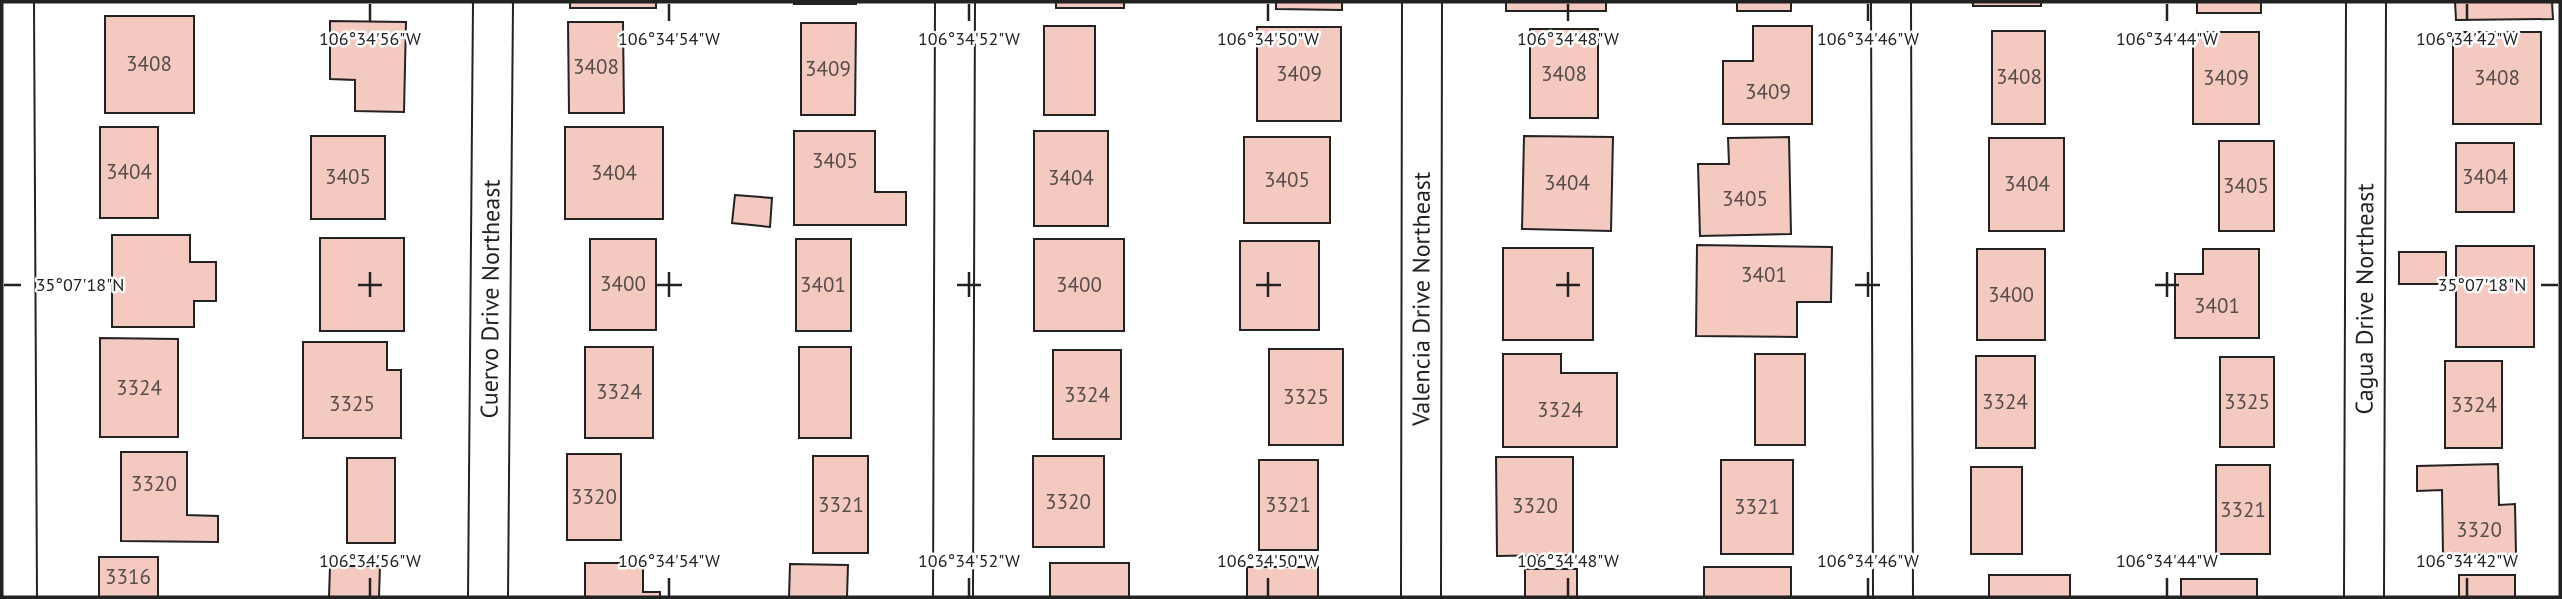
<svg xmlns="http://www.w3.org/2000/svg" width="2562" height="599" viewBox="0 0 2562 599" font-family="'PT Sans',sans-serif">
  <style>
    .building { fill: #f3c9c0; stroke: #222; stroke-width: 2 }
    .lines { fill: none; stroke-linecap: round; stroke-linejoin: round }
    .minor-casing { stroke: #222; stroke-width: 42 }
    .minor { stroke: #fff; stroke-width: 38 }
    .ticks { fill: none; stroke: #222; stroke-width: 2.5 }
    .labels { text-anchor: middle; stroke-width: 5; stroke-linejoin: round; paint-order: stroke }
    .number-label { font-size: 21px; fill: #564c4a }
    .street-label { font-size: 24px; fill: #222; stroke: #fff }
    .ticks-label { font-size: 18px; text-anchor: middle; fill: #222; stroke: #fff; stroke-width: 5; stroke-linejoin: round; paint-order: stroke }
  </style>
  <rect width="100%" height="100%" fill="#fff"/>
  <g class="building">
    <rect x="570" y="2" width="86" height="6"/>
    <rect x="794" y="2" width="62" height="2"/>
    <rect x="1056" y="2" width="68" height="6"/>
    <polygon points="1276,2 1342,2 1342,10 1276,9"/>
    <rect x="1506" y="2" width="100" height="9"/>
    <rect x="1737" y="2" width="54" height="9"/>
    <rect x="1973" y="2" width="68" height="4"/>
    <rect x="2197" y="2" width="64" height="11"/>
    <polygon points="2455,2 2552,2 2553,19 2456,20"/>
    <rect x="105" y="16" width="89" height="97"/>
    <polygon points="330,21 406,22 404,112 355,111 355,80 330,79"/>
    <polygon points="568,22 623,22 624,113 569,113"/>
    <polygon points="801,23 856,23 855,115 801,115"/>
    <rect x="1044" y="26" width="51" height="89"/>
    <polygon points="1753,26 1812,26 1812,124 1723,124 1723,61 1753,61"/>
    <rect x="1257" y="27" width="84" height="94"/>
    <rect x="1530" y="29" width="68" height="89"/>
    <rect x="1992" y="31" width="53" height="93"/>
    <rect x="2193" y="32" width="66" height="92"/>
    <rect x="2453" y="32" width="88" height="92"/>
    <rect x="100" y="127" width="58" height="91"/>
    <rect x="565" y="127" width="98" height="92"/>
    <polygon points="794,131 875,131 875,192 906,192 906,225 794,225"/>
    <rect x="1034" y="131" width="74" height="95"/>
    <rect x="311" y="136" width="74" height="83"/>
    <polygon points="1524,136 1613,137 1611,231 1522,229"/>
    <rect x="1244" y="137" width="86" height="86"/>
    <polygon points="1789,137 1791,234 1700,236 1698,164 1729,164 1728,138"/>
    <rect x="1989" y="138" width="75" height="93"/>
    <rect x="2219" y="141" width="55" height="90"/>
    <rect x="2456" y="143" width="58" height="69"/>
    <polygon points="735,195 772,198 770,227 732,223"/>
    <polygon points="112,235 190,235 190,262 216,262 216,301 194,301 194,327 112,327"/>
    <rect x="320" y="238" width="84" height="93"/>
    <rect x="590" y="239" width="66" height="91"/>
    <rect x="796" y="239" width="55" height="92"/>
    <rect x="1034" y="239" width="90" height="92"/>
    <rect x="1240" y="241" width="79" height="89"/>
    <polygon points="1697,245 1832,247 1831,302 1797,302 1797,337 1696,336"/>
    <rect x="2456" y="246" width="78" height="101"/>
    <rect x="1503" y="248" width="90" height="92"/>
    <rect x="1977" y="249" width="68" height="91"/>
    <polygon points="2203,249 2259,249 2259,338 2175,338 2175,274 2203,274"/>
    <rect x="2399" y="252" width="47" height="32"/>
    <polygon points="100,338 178,339 178,437 100,437"/>
    <polygon points="303,342 387,342 387,370 401,370 401,438 303,438"/>
    <rect x="585" y="347" width="68" height="91"/>
    <rect x="799" y="347" width="52" height="91"/>
    <rect x="1269" y="349" width="74" height="96"/>
    <rect x="1053" y="350" width="68" height="89"/>
    <polygon points="1503,354 1561,354 1561,373 1617,373 1617,447 1503,447"/>
    <rect x="1755" y="354" width="50" height="91"/>
    <rect x="1976" y="356" width="59" height="92"/>
    <rect x="2220" y="357" width="54" height="90"/>
    <rect x="2445" y="361" width="57" height="87"/>
    <polygon points="121,452 187,452 187,515 218,516 218,542 121,541"/>
    <rect x="567" y="454" width="54" height="86"/>
    <rect x="813" y="456" width="55" height="97"/>
    <rect x="1033" y="456" width="71" height="91"/>
    <polygon points="1496,457 1573,457 1573,555 1497,556"/>
    <rect x="347" y="458" width="48" height="85"/>
    <rect x="1259" y="460" width="59" height="90"/>
    <rect x="1721" y="460" width="72" height="94"/>
    <polygon points="2498,464 2499,505 2515,504 2516,555 2443,555 2442,490 2417,491 2417,466"/>
    <rect x="2216" y="465" width="54" height="89"/>
    <rect x="1971" y="467" width="51" height="87"/>
    <rect x="99" y="557" width="59" height="40"/>
    <polygon points="585,563 643,563 643,592 660,592 660,597 585,597"/>
    <rect x="1050" y="563" width="79" height="34"/>
    <polygon points="790,564 848,565 847,597 789,597"/>
    <polygon points="330,566 380,566 379,597 329,597"/>
    <rect x="1247" y="567" width="71" height="30"/>
    <rect x="1704" y="567" width="87" height="30"/>
    <rect x="1525" y="569" width="52" height="28"/>
    <rect x="1989" y="575" width="81" height="22"/>
    <rect x="2459" y="575" width="56" height="22"/>
    <rect x="2181" y="579" width="76" height="18"/>
  </g>
  <g class="lines">
    <g class="minor-casing">
      <g id="minor">
        <polyline points="14,2 17,597"/>
        <polyline points="1891,2 1893,597"/>
        <path id="s1" d="M488,597l5,-595"/>
        <polyline points="953,597 955,2"/>
        <path id="s2" d="M1421,597l1,-595"/>
        <path id="s3" d="M2364,597l2,-595"/>
      </g>
    </g>
    <use href="#minor" class="minor"/>
  </g>
  <path class="ticks" d="M370,4v17M669,4v17M969,4v17M1268,4v17M1568,4v17M1868,4v17M2167,4v17M2467,4v17M370,272v25M669,272v25M969,272v25M1268,272v25M1568,272v25M1868,272v25M2167,272v25M4,285h17M358,285h24M657,285h25M957,285h24M1256,285h25M1556,285h24M1855,285h25M2155,285h24M2541,285h17M370,578v18M669,578v18M969,578v18M1268,578v18M1568,578v18M1868,578v18M2167,578v18M2467,578v18"/>
  <g class="labels">
    <g class="number-label">
      <text x="149" y="71">3408</text>
      <text x="596" y="74">3408</text>
      <text x="828" y="76">3409</text>
      <text x="1299" y="81">3409</text>
      <text x="1564" y="81">3408</text>
      <text x="2019" y="84">3408</text>
      <text x="2226" y="85">3409</text>
      <text x="2497" y="85">3408</text>
      <text x="1768" y="99">3409</text>
      <text x="835" y="168">3405</text>
      <text x="129" y="179">3404</text>
      <text x="614" y="180">3404</text>
      <text x="348" y="184">3405</text>
      <text x="2485" y="184">3404</text>
      <text x="1071" y="185">3404</text>
      <text x="1287" y="187">3405</text>
      <text x="1567" y="190">3404</text>
      <text x="2027" y="191">3404</text>
      <text x="2246" y="193">3405</text>
      <text x="1745" y="206">3405</text>
      <text x="1764" y="282">3401</text>
      <text x="623" y="291">3400</text>
      <text x="823" y="292">3401</text>
      <text x="1079" y="292">3400</text>
      <text x="2011" y="302">3400</text>
      <text x="2217" y="313">3401</text>
      <text x="139" y="395">3324</text>
      <text x="619" y="399">3324</text>
      <text x="1087" y="402">3324</text>
      <text x="1306" y="404">3325</text>
      <text x="2005" y="409">3324</text>
      <text x="2247" y="409">3325</text>
      <text x="352" y="411">3325</text>
      <text x="2474" y="412">3324</text>
      <text x="1560" y="417">3324</text>
      <text x="154" y="491">3320</text>
      <text x="594" y="504">3320</text>
      <text x="1068" y="509">3320</text>
      <text x="841" y="512">3321</text>
      <text x="1288" y="512">3321</text>
      <text x="1535" y="513">3320</text>
      <text x="1757" y="514">3321</text>
      <text x="2243" y="517">3321</text>
      <text x="2479" y="537">3320</text>
      <text x="128" y="584">3316</text>
    </g>
    <g class="street-label">
      <text dy="8" stroke="none"><textPath href="#s1" startOffset="298">Cuervo Drive Northeast</textPath></text>
      <text dy="8" stroke="none"><textPath href="#s2" startOffset="298">Valencia Drive Northeast</textPath></text>
      <text dy="8" stroke="none"><textPath href="#s3" startOffset="298">Cagua Drive Northeast</textPath></text>
    </g>
  </g>
  <g class="ticks-label">
    <text x="370" y="45">106°34'56"W</text>
    <text x="669" y="45">106°34'54"W</text>
    <text x="969" y="45">106°34'52"W</text>
    <text x="1268" y="45">106°34'50"W</text>
    <text x="1568" y="45">106°34'48"W</text>
    <text x="1868" y="45">106°34'46"W</text>
    <text x="2167" y="45">106°34'44"W</text>
    <text x="2467" y="45">106°34'42"W</text>
    <text x="80" y="291">35°07'18"N</text>
    <text x="2482" y="291">35°07'18"N</text>
    <text x="370" y="567">106°34'56"W</text>
    <text x="669" y="567">106°34'54"W</text>
    <text x="969" y="567">106°34'52"W</text>
    <text x="1268" y="567">106°34'50"W</text>
    <text x="1568" y="567">106°34'48"W</text>
    <text x="1868" y="567">106°34'46"W</text>
    <text x="2167" y="567">106°34'44"W</text>
    <text x="2467" y="567">106°34'42"W</text>
  </g>
  <rect width="2562" height="599" fill="none" stroke="#222222" stroke-width="7"/>
</svg>
